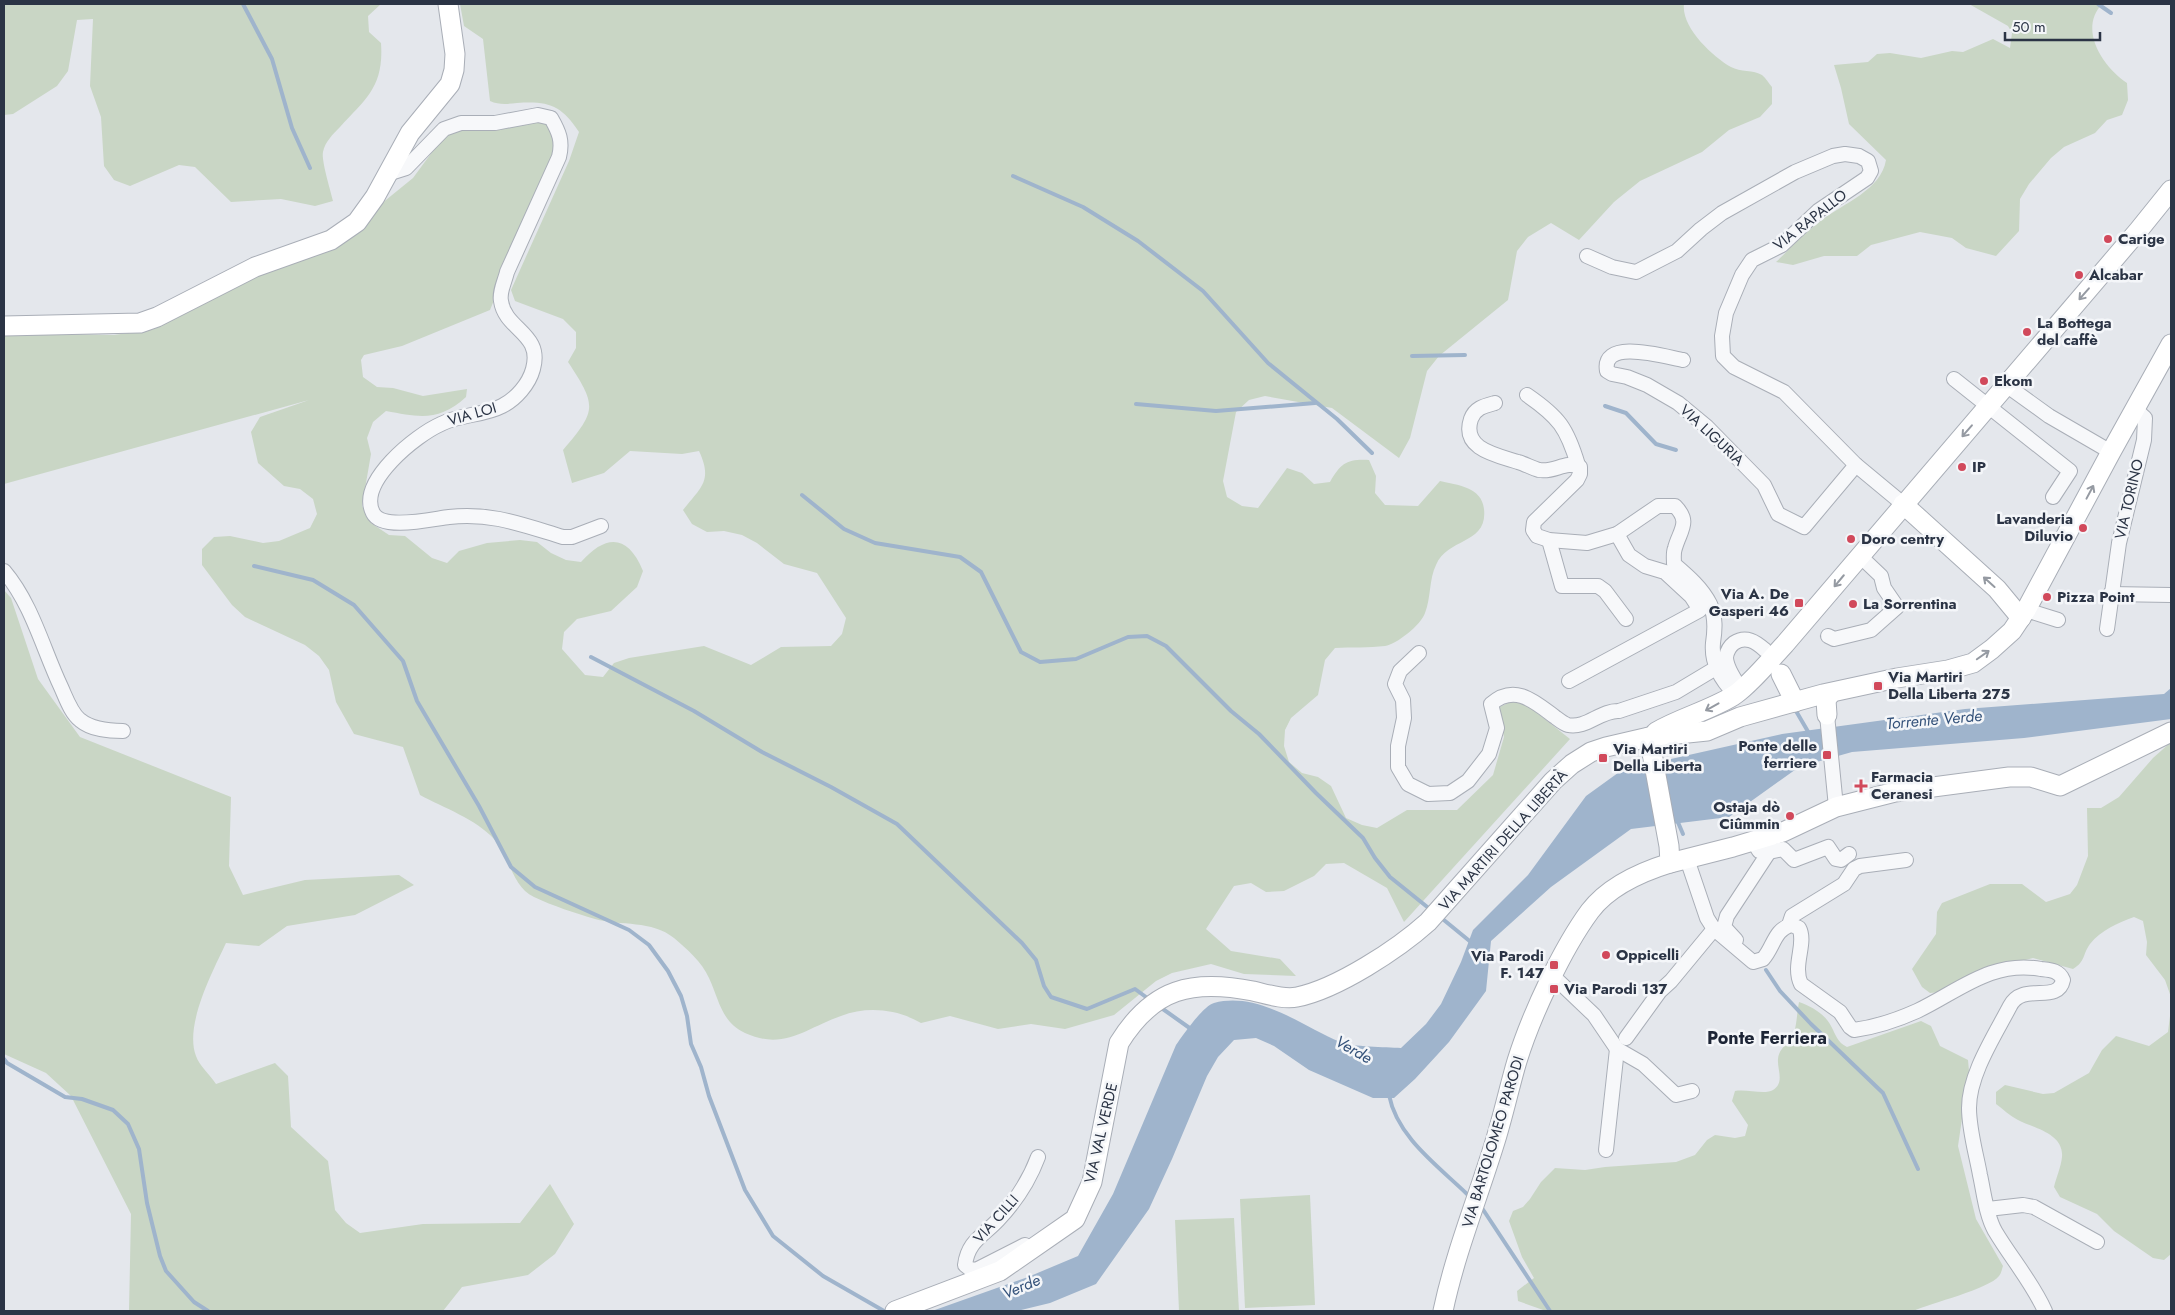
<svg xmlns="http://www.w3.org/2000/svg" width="2175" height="1315" viewBox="0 0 2175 1315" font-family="Jost,sans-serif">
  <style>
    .green { fill: #c9d6c5 }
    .water { fill: #9fb4cc }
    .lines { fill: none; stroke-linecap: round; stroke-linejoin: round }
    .stream { stroke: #9fb4cc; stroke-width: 4 }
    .street-casing { stroke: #a9aeb7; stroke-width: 16 }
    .secondary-casing { stroke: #a9aeb7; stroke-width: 21 }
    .street { stroke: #f7f8fa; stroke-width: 14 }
    .secondary { stroke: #fff; stroke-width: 19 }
    .oneway { stroke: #959aa2 }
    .poi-dot { fill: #d1495b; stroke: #f4f6f9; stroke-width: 2 }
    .labels { text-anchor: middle; stroke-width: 5; stroke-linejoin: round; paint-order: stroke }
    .street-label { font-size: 15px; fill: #2b3445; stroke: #f4f6f9 }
    .poi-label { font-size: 15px; font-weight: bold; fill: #2b3445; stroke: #f4f6f9; text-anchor: start }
    .water-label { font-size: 16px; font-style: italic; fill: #34527a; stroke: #f4f6f9 }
    .quarter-label { font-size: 18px; font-weight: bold; fill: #1d2536; stroke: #f4f6f9 }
  </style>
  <rect width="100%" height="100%" fill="#e4e7ec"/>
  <g class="green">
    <path d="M4,4h377l-13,12 1,16 12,11c3,43 -14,55 -41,84 -7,7 -15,15 -17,25 -2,8 8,40 10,49l-18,5 -34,-7 -50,3 -36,-35 -16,-2 -49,21 -16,-6 -10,-14 -3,-49 -11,-31 3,-67 -16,1 -9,51 -11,15 -44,28 -9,1z"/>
    <path d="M460,4h1224c-3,23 28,52 47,63 9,5 23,3 31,8 4,3 7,9 10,12v17l-12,13 -31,13 -27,22 -62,29 -26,21 -35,38 -28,-17 -23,14 -11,14 -9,49 -69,56 -12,15 -17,67 -11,20 -67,-50 -67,-12 -16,4 -13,12 -13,69 4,16 15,9 16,2 29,-40 15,5 12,11 16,-2c11,-19 17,-23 39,-22l7,16 -1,17 10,12 33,1 22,-25c17,4 42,6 44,28 4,36 -36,28 -48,56 -7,14 -5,33 -11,48 -4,12 -28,31 -40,33 -16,2 -34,1 -50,2l-10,12 -7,35 -27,23 -6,12 -1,16 5,16 13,11 16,4 13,9 15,32 16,7 15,3 30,-18h50l36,-35 11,-38 -6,-29 14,-7 15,4 43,34 -166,183 -17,-34 -43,-25 -18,1 -12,12 -30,15 -18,1 -15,-9 -17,3 -28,43 25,22 49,8 16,17 -52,-2 -33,-10 -39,9 -16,8 -42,34 -49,14 -34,-5 -33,5 -48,-13 -29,7c-24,-14 -54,-17 -80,-7 -35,12 -57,35 -96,17 -24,-11 -26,-34 -36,-55 -7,-16 -22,-29 -35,-40 -22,-18 -53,-12 -79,-19 -20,-6 -42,-13 -61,-22 -22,-10 -24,-41 -40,-58 -18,-20 -50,-31 -74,-44l-17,-48 -49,-13 -18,-32 -7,-32 -10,-14 -14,-11 -60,-28 -13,-12 -30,-40v-16l12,-12 16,-1 33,7 16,-2 31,-13 7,-14 -4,-15 -13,-10 -16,-3 -26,-23 -7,-31 9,-15 49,-17 -305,84v-151l110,2 40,-6 227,-125 32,-26 25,-34 12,-10 12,-6 80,-10 19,19 -71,173 -88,36 -38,9 -3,5 2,17 14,10 16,1 30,8 44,-7 -1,8c-27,25 -47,20 -80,14l-13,11 -6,16 4,16 -9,52 9,17 18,12 16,1 27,22 15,5 12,-12 28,-8 33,-3 17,2 14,11 15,7 15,2c25,-28 47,-28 62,9l-6,16 -26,24 -34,8 -13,13 -2,17 23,26 18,2 11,-14 15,-5 75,-12 47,19 30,-18 50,-1 11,-12 4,-16 -29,-45 -33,-9 -27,-21 -15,-8 -18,-4 -17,1 -15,-8 -9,-14c18,-23 30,-29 16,-59l-17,3 -52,-3 -26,22 -32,10 -9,-33c34,-40 34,-44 5,-88l8,-14v-16l-13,-13 -48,-18 -4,-11 58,-129 10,-29c-18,-27 -30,-31 -62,-29 -10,1 -18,2 -27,-2l-7,-62 -19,-13z"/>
    <path d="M1969,4h133c-24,26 1,63 25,79l1,17 -6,15 -15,5 -12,13 -31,14 -13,11 -22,26 -9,15 -1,32 -23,25 -30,-8 -14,-10 -32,-6 -49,13 -14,11h-33l-31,9 -17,-3c15,-14 29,-30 46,-42 22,-17 59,-30 64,-60l-37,-36 -8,-36 -7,-23 34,-3 9,-8 13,-1 31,5 31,-7 11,1 30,-13 17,9 2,-15 -4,-7z"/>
    <path d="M4,590l7,8 27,81 42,58 151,60 -2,69 14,29 62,-15 94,-5 15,10 -59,30 -68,11 -28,20 -33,-3c-13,28 -42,82 -30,113 3,9 14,19 20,28l59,-21 13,13 3,51 37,34 7,49 11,13 14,10 63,-9 97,-1 30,-39 24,40 -19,30 -27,21 -66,12 -19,24h-314l2,-97 -60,-118 -25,-23 -42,-19z"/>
    <path d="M2171,742v255l-6,-17 -19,-25 1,-13 -4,-21 -9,-4c-16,6 -33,13 -44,27 -8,11 -4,17 -17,25l-40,-11 -38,10 -55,24 -10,1 -8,-6 -10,-18 24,-35 1,-22 5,-9 48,-19h32l24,18 24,-8 7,-9 11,-29 -1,-48h14l18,-11 34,-39z"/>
    <path d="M1799,1002c12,4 26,12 32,24 5,9 6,16 16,21l74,-26 10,5 9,20 28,14 1,11 -11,75 18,73 27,47c-1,3 -2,8 -4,10 -10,13 -68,27 -86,35h-367l-28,-10 -1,-10 17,-13 -12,-21 -13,-36 4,-10 10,-4 7,-8 11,-17 14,-14 30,2 20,-3 71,-5 19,-7 12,-15 8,-5 20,3 10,-2 3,-11 -16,-24 3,-10c12,-2 30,4 38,-1 12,-7 4,-21 5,-31 1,-12 12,-16 16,-26 3,-10 3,-21 5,-31z"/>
    <path d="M2171,1008v246l-7,6 -11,-2 -39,-27 -17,-17 -37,-17 -6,-10c2,-9 7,-20 8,-30 2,-24 -29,-29 -44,-37 -8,-4 -15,-11 -22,-16v-12l9,-7 38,9 11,-1 35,-20 13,-23 14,-14 33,10 19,-14z"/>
    <polygon points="1310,1195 1315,1305 1245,1308 1240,1199"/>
    <polygon points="1234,1218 1239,1311 1179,1311 1175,1220"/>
  </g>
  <path class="water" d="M2171,688v31l-147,19 -172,14 -53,15 -70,50 -98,12 -80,58 -60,54 -5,50 -37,51 -34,37 -21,19h-21l-64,-28 -35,-24 -18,-8 -22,2 -16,17 -11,19 -35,83 -23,50 -53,75 -46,19 -33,8h-85l96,-34 50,-21 35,-62 63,-149c7,-10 27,-39 38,-42 44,-12 88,23 126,39 13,5 45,5 61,6l25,-24 15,-20 20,-42 12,-32 55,-55 58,-79 36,-26 160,-36 183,-25 199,-15z"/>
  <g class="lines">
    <g class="stream">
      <polyline points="243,4 272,59 292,128 310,168"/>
      <polyline points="2098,4 2111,13"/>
      <polyline points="1013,176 1083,207 1138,241 1203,291 1268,363 1337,419 1372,453"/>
      <polyline points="1412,356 1465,355"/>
      <polyline points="1136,404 1216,411 1315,403"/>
      <polyline points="1605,406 1626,413 1656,444 1676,450"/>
      <polyline points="802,495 844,529 875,543 960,557 981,572 1021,652 1040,662 1076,659 1128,637 1147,636 1166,646 1231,711 1259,734 1316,793 1363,838 1375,858 1390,877 1431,910"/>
      <polyline points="254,566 313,580 354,605 403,661 417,701 479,806 511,867 535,887 629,930 649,945 668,971 681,996 687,1016 691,1044 701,1067 709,1096 745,1190 773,1236 823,1276 884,1311"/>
      <polyline points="591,657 694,711 762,752 831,787 897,824 1022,943 1036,960 1044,986 1051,997 1087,1009 1135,989 1150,1000"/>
      <polyline points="1796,711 1810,735"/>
      <polyline points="1677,820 1683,834"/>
      <polyline points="1439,916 1472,943"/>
      <polyline points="1766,970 1780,991 1811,1024 1883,1093 1918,1169"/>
      <polyline points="1160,1007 1191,1029"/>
      <polyline points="4,1059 7,1063 65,1097 82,1099 113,1110 128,1124 139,1149 147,1203 160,1256 166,1271 194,1302 208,1311"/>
      <path d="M1389,1095c8,42 49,71 78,99"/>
      <polyline points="1482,1208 1550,1311"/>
    </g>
    <g class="street-casing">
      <g id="street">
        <path d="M387,174l19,-6 38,-39 17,-6h34l43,-8 13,3c8,14 12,23 8,39l-52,115c-2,9 -8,20 -6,29 4,29 42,32 32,68 -4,15 -17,30 -31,37 -19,10 -42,8 -61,18 -25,11 -84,58 -68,89 9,18 59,6 76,4 42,-5 74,8 114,20h9l29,-11"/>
        <polyline points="1587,256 1612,267 1636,272 1677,251 1701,229 1722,213 1795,172 1833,156 1845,154 1859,156 1868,161 1871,171 1867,178 1818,211 1782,245 1752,260 1742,275 1726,313 1722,336 1723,356 1734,367 1784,392 1856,465 1903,504"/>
        <path d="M1683,360c-17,-3 -82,-23 -76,11l5,3 15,3 20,8 31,18 29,24 57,58 14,29 26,13 52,-62"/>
        <polyline points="1954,379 2070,471 2053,497"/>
        <polyline points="2006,385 2049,416 2111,452"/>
        <path d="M1527,395c32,22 40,33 51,70"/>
        <path d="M1495,403c-11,3 -20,5 -24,16 -10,30 25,36 47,43 7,2 14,6 21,8 16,3 26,-10 41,-3v7l-3,6 -43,42 -1,8 4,6 12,4 38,3 30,-9 41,-28h17c16,16 5,24 0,42 -2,5 -1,11 -1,16 14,12 28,24 36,40 6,13 5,26 3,39 -2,21 8,37 22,51"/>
        <polyline points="1549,540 1562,586 1598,586 1605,591 1626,619"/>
        <path d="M4,571c28,33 39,78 57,116 5,11 10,26 19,33 12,10 29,11 43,11"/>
        <polyline points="2110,594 2171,595"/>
        <polyline points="2026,610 2058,620"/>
        <polyline points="2107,629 2119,543 2144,440 2145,418 2135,409"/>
        <polyline points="1828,636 1834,639 1871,630 1897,607 1884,588 1881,576 1860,556"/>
        <path d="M1419,653l-19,18 -5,13 8,16 1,18 -6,28v21l10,17 20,10 22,-1 18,-12 21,-27 8,-26 -6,-24c24,-21 44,-2 64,13 4,3 9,7 13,8 18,4 33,-15 51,-14l57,-19 40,-24"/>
        <polyline points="1569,681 1700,610 1691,596 1665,572 1645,566 1629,555 1617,534"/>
        <path d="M1741,689c-6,-9 -15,-21 -15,-32 1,-6 4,-11 8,-14 12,-8 22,-1 31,7"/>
        <polyline points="1827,715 1836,807"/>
        <polyline points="1753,841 1759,851 1769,852 1783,849 1794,860 1828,847 1836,859 1841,860 1849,854"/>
        <path d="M1687,859l20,59 7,11 39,33 10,-3c11,-12 11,-30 29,-34l7,3c8,15 -7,37 2,56l39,28 10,15 4,3c22,-3 43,-10 63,-19 42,-20 74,-51 124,-42 9,1 18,1 22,11 -5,25 -40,1 -53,26 -15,29 -41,68 -41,102 0,22 7,45 11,67 4,18 6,40 15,56 16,27 37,51 50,80"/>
        <polyline points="1789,925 1792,916 1844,884 1854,869 1860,866 1906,860"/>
        <polyline points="1736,940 1724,927 1727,916 1769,852"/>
        <polyline points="1553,976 1594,1015 1617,1049 1643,1064 1676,1095 1692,1091"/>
        <polyline points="1626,1038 1660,991 1671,981 1714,929"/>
        <polyline points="1606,1150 1617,1049"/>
        <polyline points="1988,1209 2023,1205 2034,1207 2097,1242"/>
        <path d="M1025,1245l-49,25 -6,-1 -5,-4c3,-24 18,-29 33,-45 18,-19 31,-39 40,-63"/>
      </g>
    </g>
    <g class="secondary-casing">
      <g id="secondary">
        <polyline points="4,326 140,323 157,317 255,267 331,240 357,222 375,197 410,133 450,84 454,70 455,54 448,4"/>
        <polyline points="1903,504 1997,589 2021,618"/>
        <polyline points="1781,674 1795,702"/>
        <polyline points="1827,715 1826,700 1831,693"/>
        <path d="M1656,732c24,-14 52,-21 77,-36 16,-10 38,-37 52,-52l353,-413 33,-41"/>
        <polyline points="1670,863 1733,847 1783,832 1836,807 1895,792 2009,777 2031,777 2060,786 2171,732"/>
        <path d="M895,1311l105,-40 75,-52 17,-37 27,-139c34,-55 73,-64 134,-52 13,3 31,9 44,6 40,-8 101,-48 131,-75l125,-141 19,-17 19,-12 15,-5 43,-10 58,-6 33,-14 83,-23 74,-16 51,-8 25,-7 19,-14 20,-18 14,-21 85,-158 60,-108"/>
        <path d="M1443,1311c12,-57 34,-111 51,-166 9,-28 15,-57 23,-84 14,-45 45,-112 73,-150 19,-25 51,-39 80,-48l-1,-17 -20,-109"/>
      </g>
    </g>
    <use href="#street" class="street"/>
    <use href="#secondary" class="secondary"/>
  </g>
  <defs><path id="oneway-shaft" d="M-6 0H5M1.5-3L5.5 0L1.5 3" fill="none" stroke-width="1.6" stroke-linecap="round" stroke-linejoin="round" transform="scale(1.25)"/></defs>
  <g class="oneway">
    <use href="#oneway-shaft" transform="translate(2084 294) rotate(131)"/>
    <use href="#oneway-shaft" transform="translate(1967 431) rotate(131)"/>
    <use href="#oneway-shaft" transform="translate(2090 492) rotate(-62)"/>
    <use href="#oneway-shaft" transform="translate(1839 581) rotate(130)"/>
    <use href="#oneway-shaft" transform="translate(1989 582) rotate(-138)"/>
    <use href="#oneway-shaft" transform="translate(1983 655) rotate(-35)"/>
    <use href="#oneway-shaft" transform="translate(1712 707) rotate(151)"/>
  </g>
  <g class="poi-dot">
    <circle cx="2108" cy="239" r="5"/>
    <circle cx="2079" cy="275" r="5"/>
    <circle cx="2027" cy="332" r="5"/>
    <circle cx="1984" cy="381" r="5"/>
    <circle cx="1962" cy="467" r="5"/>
    <circle cx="2083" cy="528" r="5"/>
    <circle cx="1851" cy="539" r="5"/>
    <circle cx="2047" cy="597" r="5"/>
    <rect x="1794" y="598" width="10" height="10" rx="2.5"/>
    <circle cx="1853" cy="604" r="5"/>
    <rect x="1873" y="681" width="10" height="10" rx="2.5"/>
    <rect x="1822" y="750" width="10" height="10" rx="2.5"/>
    <rect x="1598" y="753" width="10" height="10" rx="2.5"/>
    <path d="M1858.5 778.5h5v5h5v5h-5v5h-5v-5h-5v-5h5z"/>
    <circle cx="1790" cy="816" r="5"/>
    <circle cx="1606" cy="955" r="5"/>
    <rect x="1549" y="960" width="10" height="10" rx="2.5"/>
    <rect x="1549" y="984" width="10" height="10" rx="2.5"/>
  </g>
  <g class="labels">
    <g class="street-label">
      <text transform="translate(1810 220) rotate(-38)" y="5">VIA RAPALLO</text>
      <text transform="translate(472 414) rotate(-16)" y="5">VIA LOI</text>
      <text transform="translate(1712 435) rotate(43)" y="5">VIA LIGURIA</text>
      <text transform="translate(2129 499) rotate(-77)" y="5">VIA TORINO</text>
      <text transform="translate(1503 840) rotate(-48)" y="5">VIA MARTIRI DELLA LIBERTÀ</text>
      <text transform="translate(1101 1133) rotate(-77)" y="5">VIA VAL VERDE</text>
      <text transform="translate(1493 1142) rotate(-73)" y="5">VIA BARTOLOMEO PARODI</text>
      <text transform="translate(996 1219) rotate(-48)" y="5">VIA CILLI</text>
    </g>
    <g class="poi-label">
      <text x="2118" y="244">Carige</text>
      <text x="2089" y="280">Alcabar</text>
      <text x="2037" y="328">La Bottega<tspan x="2037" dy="17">del caffè</tspan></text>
      <text x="1994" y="386">Ekom</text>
      <text x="1972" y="472">IP</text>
      <text x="2073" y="524" text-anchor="end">Lavanderia<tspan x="2073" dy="17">Diluvio</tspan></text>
      <text x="1861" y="544">Doro centry</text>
      <text x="1789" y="599" text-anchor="end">Via A. De<tspan x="1789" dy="17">Gasperi 46</tspan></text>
      <text x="2057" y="602">Pizza Point</text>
      <text x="1863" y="609">La Sorrentina</text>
      <text x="1888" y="682">Via Martiri<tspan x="1888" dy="17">Della Liberta 275</tspan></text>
      <text x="1817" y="751" text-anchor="end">Ponte delle<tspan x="1817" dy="17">ferriere</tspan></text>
      <text x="1613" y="754">Via Martiri<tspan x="1613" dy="17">Della Liberta</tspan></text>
      <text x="1871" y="782">Farmacia<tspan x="1871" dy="17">Ceranesi</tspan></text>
      <text x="1780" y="812" text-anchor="end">Ostaja dò<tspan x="1780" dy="17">Ciûmmin</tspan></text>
      <text x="1616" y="960">Oppicelli</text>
      <text x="1544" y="961" text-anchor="end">Via Parodi<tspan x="1544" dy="17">F. 147</tspan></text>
      <text x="1564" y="994">Via Parodi 137</text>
    </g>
    <g class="water-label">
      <text transform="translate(1934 719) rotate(-5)" y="6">Torrente Verde</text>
      <text transform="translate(1354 1049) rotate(30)" y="6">Verde</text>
      <text transform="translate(1021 1286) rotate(-23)" y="6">Verde</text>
    </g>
    <g class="quarter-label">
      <text x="1767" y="1044">Ponte Ferriera</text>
    </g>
  </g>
  <rect width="2175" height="1315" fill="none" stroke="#2b3445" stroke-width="10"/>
  <path d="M2005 32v8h95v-8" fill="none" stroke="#2b3445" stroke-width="2.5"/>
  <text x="2012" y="32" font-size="15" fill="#2b3445" stroke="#f4f6f9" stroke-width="4" paint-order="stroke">50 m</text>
</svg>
